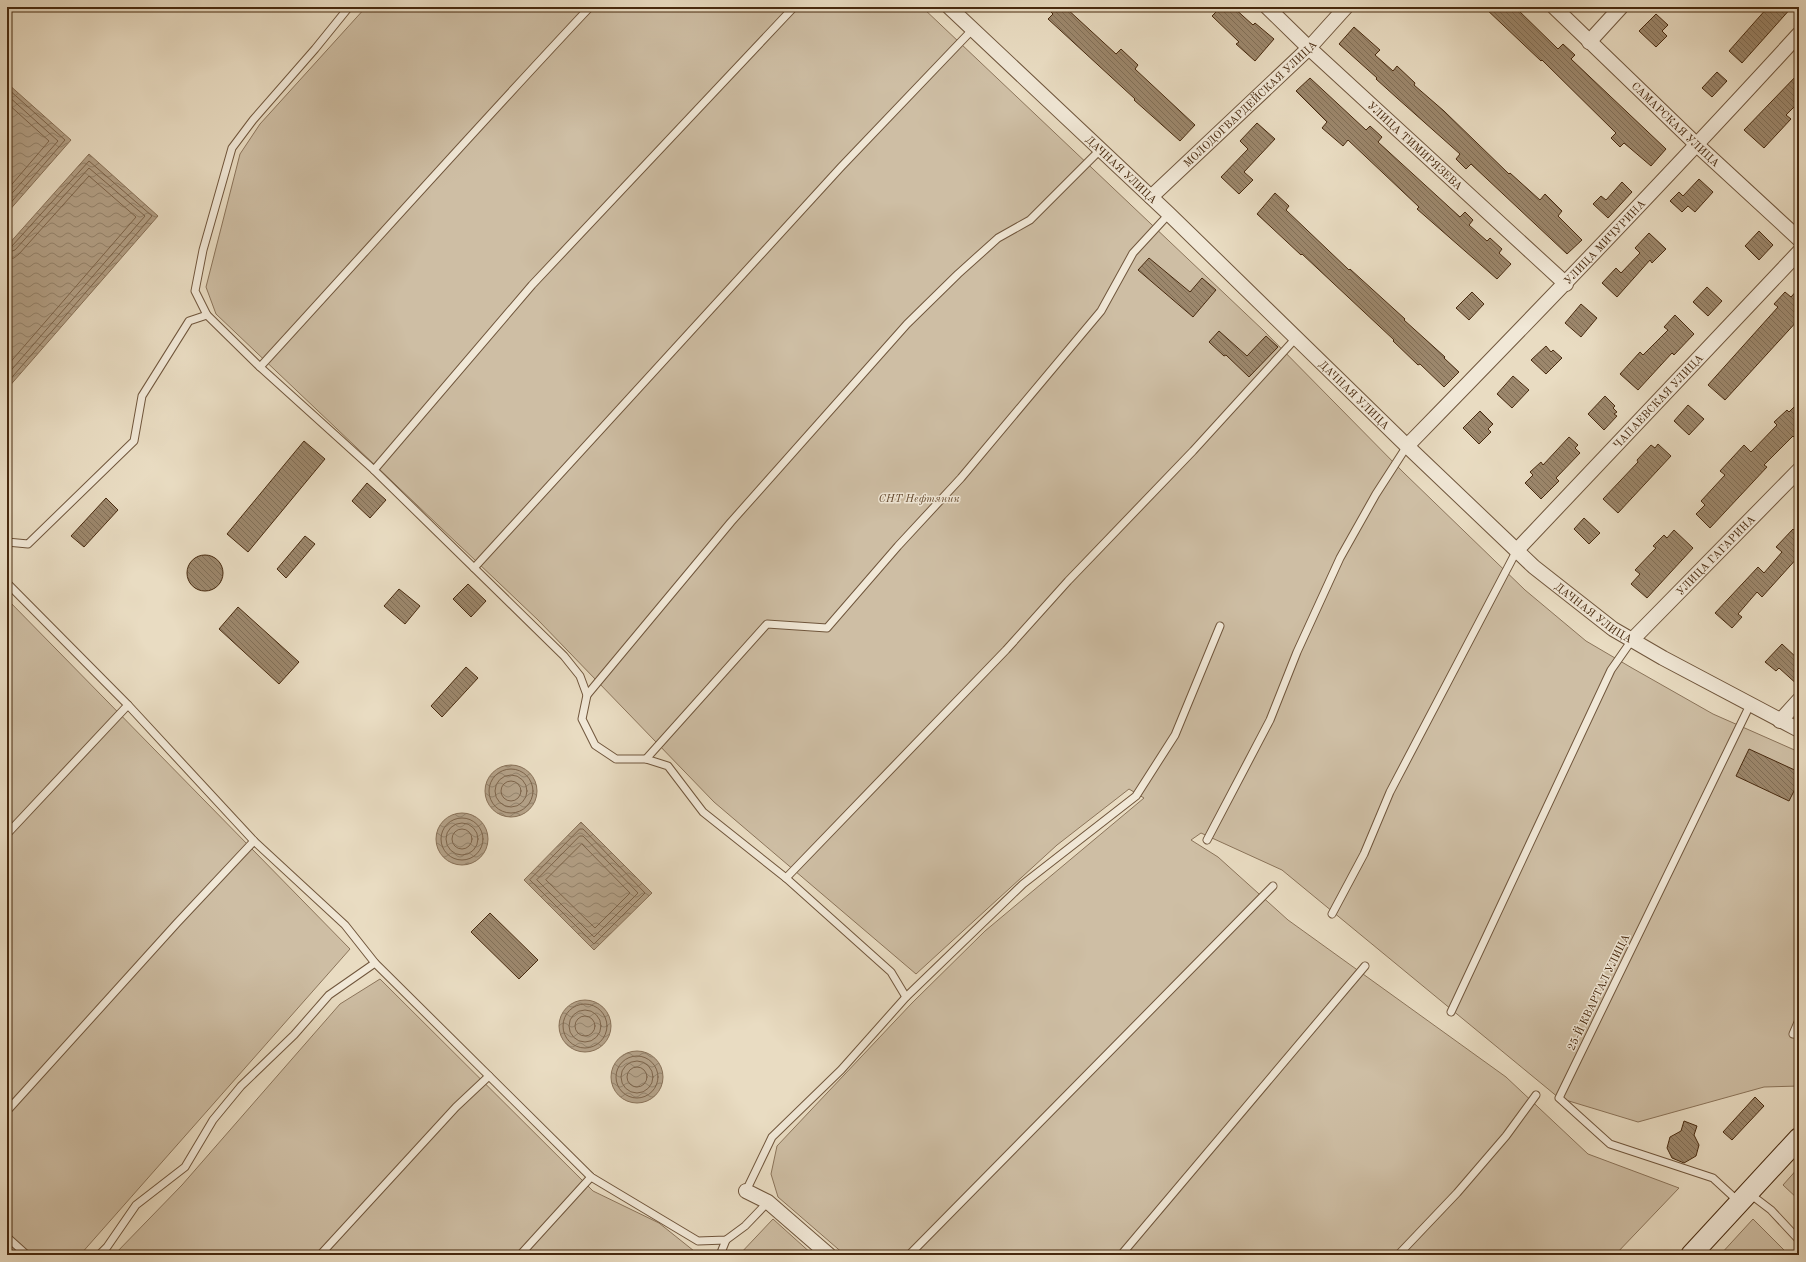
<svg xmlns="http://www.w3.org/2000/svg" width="1806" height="1262" viewBox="0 0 1806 1262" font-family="'Old Standard TT',serif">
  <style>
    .garden { fill: #cebea4; stroke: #8b745a }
    .water { fill: url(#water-waves); stroke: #887056 }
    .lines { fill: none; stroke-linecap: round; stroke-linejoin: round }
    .shore { stroke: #7d644a; stroke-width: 1 }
    .building { fill: url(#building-back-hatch); stroke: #482a0f }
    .lane-casing { stroke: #70563c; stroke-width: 9 }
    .street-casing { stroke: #70563c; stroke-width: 16 }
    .secondary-casing { stroke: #482a0f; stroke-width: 22 }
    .lane { stroke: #f1e8d7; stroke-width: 7 }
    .street { stroke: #f1e8d7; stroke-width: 14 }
    .secondary { stroke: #f1e8d7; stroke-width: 20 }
    .labels { text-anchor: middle; stroke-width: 3; stroke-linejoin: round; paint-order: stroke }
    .street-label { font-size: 11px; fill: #482a0f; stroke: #f1e8d7 }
    .park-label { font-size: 11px; font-style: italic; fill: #63482d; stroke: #f1e8d7 }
  </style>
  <defs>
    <pattern id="water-waves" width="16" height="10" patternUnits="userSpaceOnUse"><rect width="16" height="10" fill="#b29f85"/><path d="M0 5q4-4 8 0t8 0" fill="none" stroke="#93826b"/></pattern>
    <pattern id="building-back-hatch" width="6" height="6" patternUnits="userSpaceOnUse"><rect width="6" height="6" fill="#9c876c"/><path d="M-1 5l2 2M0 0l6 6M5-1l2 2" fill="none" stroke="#816f57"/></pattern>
  </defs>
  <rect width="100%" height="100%" fill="#e9dcc2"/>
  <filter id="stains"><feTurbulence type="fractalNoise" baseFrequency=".005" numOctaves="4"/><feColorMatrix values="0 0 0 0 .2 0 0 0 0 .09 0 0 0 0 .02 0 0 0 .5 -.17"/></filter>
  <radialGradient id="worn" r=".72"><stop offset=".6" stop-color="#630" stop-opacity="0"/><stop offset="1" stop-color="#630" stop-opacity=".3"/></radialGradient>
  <g class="garden">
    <polygon points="366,7 922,7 1264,331 1404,473 1525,590 1586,641 1632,668 1713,714 1799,752 1799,1086 1764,1087 1638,1122 1559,1098 1282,870 1201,833 1191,840 1218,857 1288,920 1506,1077 1588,1154 1679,1188 1615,1255 845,1255 778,1197 771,1174 777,1146 912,1003 985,931 1144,798 1129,789 1057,845 916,974 714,802 538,620 216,314 206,287 240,154 260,124"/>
    <polygon points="7,599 350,949 80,1255 7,1255"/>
    <polygon points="380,979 593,1191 659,1223 699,1255 114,1255 182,1185 340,1004"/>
    <polygon points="1799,1167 1799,1200 1783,1185"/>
    <polygon points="773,1219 813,1255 739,1255"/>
    <polygon points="1753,1219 1789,1255 1720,1255"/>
  </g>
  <g class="water">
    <polygon points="7,83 71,140 7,213"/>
    <polygon points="89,154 158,216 7,389 7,246"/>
    <circle cx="511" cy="791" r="26"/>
    <circle cx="462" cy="839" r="26"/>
    <polygon points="581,822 652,893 594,950 524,880"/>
    <circle cx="585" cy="1026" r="26"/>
    <circle cx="637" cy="1077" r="26"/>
  </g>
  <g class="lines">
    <g class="shore">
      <polyline points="7,88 65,140 7,207"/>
      <polyline points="7,95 58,141 7,199"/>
      <polyline points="7,103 49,141 7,190"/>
      <polyline points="7,248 12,246 89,161 152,216 7,383"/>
      <polyline points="7,253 15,250 89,168 145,216 7,375"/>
      <polyline points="7,259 14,258 19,254 89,176 136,217 7,366"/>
      <circle cx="511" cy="791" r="22"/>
      <circle cx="511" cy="791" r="16"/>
      <circle cx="511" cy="791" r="10"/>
      <circle cx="462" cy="839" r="21"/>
      <circle cx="462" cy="839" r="16"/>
      <circle cx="462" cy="839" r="10"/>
      <polygon points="580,829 583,829 645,893 594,944 530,880"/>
      <polygon points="580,836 583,836 638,893 594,937 537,880"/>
      <polygon points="582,844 630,893 595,928 546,880"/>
      <circle cx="585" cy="1026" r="22"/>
      <circle cx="585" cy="1026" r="16"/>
      <circle cx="585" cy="1026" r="10"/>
      <circle cx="637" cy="1077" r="21"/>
      <circle cx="637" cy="1077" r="16"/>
      <circle cx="637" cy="1077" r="10"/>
    </g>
  </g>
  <g class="building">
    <polygon points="1046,7 1065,7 1116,54 1121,49 1138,65 1135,69 1195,125 1180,141 1134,100 1135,99 1048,19 1053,14"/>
    <polygon points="1221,7 1233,7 1253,25 1255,23 1274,39 1255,61 1236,44 1239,42 1212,16"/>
    <polygon points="1484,7 1515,7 1558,49 1563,44 1575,55 1571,59 1666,149 1651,166 1624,143 1620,147 1611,138 1616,133 1542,60 1541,61"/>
    <polygon points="1768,7 1792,7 1742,63 1729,51"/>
    <polygon points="1656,14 1668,25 1662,31 1667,36 1656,47 1639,31"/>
    <polygon points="1354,27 1380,50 1375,55 1393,71 1397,66 1415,83 1414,85 1444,111 1509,174 1510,173 1540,200 1545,194 1562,211 1558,216 1582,240 1567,254 1471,164 1466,169 1456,159 1460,154 1397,98 1376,79 1377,78 1339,44"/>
    <polygon points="1717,72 1727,81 1712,97 1702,88"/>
    <polygon points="1799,73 1799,102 1786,115 1791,119 1764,148 1744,130"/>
    <polygon points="1310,78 1366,130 1370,126 1382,137 1378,142 1460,217 1465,212 1473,220 1469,225 1487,241 1490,238 1502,249 1499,253 1511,264 1497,279 1417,209 1419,207 1348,140 1343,146 1322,128 1327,122 1296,91"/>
    <polygon points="1257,123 1275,139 1244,172 1253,180 1239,194 1221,177 1248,149 1240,141"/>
    <polygon points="1699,179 1713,192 1695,212 1688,206 1682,212 1670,201 1679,192 1683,196"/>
    <polygon points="1622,182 1632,192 1608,218 1593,204 1601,196 1606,200"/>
    <polygon points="1275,193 1289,206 1286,210 1349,270 1350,269 1405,319 1404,320 1445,357 1444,358 1459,372 1444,387 1420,364 1418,365 1393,341 1394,340 1302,254 1301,255 1257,214"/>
    <polygon points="1759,231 1773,245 1759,260 1745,246"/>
    <polygon points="1649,233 1666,249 1652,263 1650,260 1617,297 1602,283 1616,268 1621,273 1640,253 1635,248"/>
    <polygon points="1149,258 1190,292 1202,278 1216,290 1193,317 1138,270"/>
    <polygon points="1707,287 1722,301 1708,316 1693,302"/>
    <polygon points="1799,288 1799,319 1725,400 1708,385 1778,307 1774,304 1785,292 1791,297"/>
    <polygon points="1472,292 1484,304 1469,320 1456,308"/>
    <polygon points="1581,304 1597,318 1581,337 1565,323"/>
    <polygon points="1675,315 1694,334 1674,355 1672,353 1638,390 1620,374 1640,352 1643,355 1668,330 1664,327"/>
    <polygon points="1219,331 1247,356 1266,336 1278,347 1249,377 1226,355 1224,356 1209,342"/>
    <polygon points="1546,346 1551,352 1553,350 1562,358 1546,374 1531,360"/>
    <polygon points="1513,376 1529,390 1512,408 1497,394"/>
    <polygon points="1605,396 1615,406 1613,408 1617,412 1614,414 1617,416 1604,430 1588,414"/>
    <polygon points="1799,402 1799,442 1793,436 1764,465 1767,467 1710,528 1696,514 1705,505 1701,501 1725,475 1720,471 1744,445 1751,452 1777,425 1774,422 1787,410 1789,412"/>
    <polygon points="1688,405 1704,419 1689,435 1674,421"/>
    <polygon points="1480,411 1493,424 1488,429 1491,432 1479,444 1463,428"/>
    <polygon points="1569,437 1578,445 1575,448 1580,453 1556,478 1559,481 1541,499 1525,483 1533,475 1530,472 1541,462 1543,465"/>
    <polygon points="304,441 325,459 248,552 227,534"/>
    <polygon points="1658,444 1671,456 1618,513 1603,499 1638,462 1637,460 1651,445 1655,448"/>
    <polygon points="367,483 386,500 370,518 352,501"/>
    <polygon points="106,498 118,510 84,547 71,536"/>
    <polygon points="1584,518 1600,533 1589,544 1574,529"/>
    <polygon points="1793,529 1799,535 1799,556 1762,597 1757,592 1738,614 1742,617 1732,628 1715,613 1758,567 1764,573 1782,552 1776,547"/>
    <polygon points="1674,530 1693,548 1647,598 1631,584 1640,574 1635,570 1656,548 1653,546 1664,535 1667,538"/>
    <polygon points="305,536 315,544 286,578 277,569"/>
    <circle cx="205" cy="573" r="18"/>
    <polygon points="468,584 486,601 471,617 453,599"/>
    <polygon points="399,589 420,606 405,624 384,606"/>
    <polygon points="238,607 299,662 279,684 219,629"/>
    <polygon points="1782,644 1799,660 1799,686 1779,668 1776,671 1765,662"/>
    <polygon points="466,667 478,678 442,717 431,706"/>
    <polygon points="1749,749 1799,772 1799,781 1789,801 1736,776"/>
    <polygon points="490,913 538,960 519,979 471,932"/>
    <polygon points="1755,1097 1764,1106 1732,1140 1723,1132"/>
    <polygon points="1684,1121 1697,1126 1694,1135 1699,1145 1696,1156 1684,1163 1672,1158 1667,1148 1670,1137 1681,1131"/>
  </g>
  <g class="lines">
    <g class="lane-casing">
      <g id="lane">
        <polyline points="349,7 315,49 253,120 232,148 203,250 195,291 207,315 260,367 374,470 564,656 580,676 587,695 582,719 595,745 616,759 646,759 668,766 703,812 786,878 891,972 906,997"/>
        <path d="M260,367c110,-120 218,-241 330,-360"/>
        <polyline points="374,470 532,285 794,7"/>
        <polyline points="7,542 28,544 134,441 142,396 189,321 207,315"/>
        <polyline points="474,568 841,167 973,29"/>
        <polyline points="7,583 128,705 254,841 345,925 375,963 591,1177 698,1241 726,1240 745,1226 768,1202"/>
        <polyline points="587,695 731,522 907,324 958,274 998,238 1030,220 1101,149"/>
        <polyline points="646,759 767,624 827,628 898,546 961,478 1101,311 1133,253 1169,214"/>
        <polyline points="7,834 128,705"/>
        <polyline points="1207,840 1270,720 1297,652 1340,558 1376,494 1407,446"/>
        <polyline points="786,878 1006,650 1068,581 1193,451 1296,338"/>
        <polyline points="1332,914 1364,854 1390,792 1517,550"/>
        <polyline points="1451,1012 1611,670 1632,640"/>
        <polyline points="1793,1034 1799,1020"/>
        <polyline points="7,1111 177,923 254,841"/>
        <polyline points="746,1191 772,1137 841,1070 906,997 1023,884 1136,796 1175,735 1220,626"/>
        <polyline points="1750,1194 1771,1210 1799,1240"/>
        <polyline points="1739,1202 1713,1178 1610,1144 1559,1098 1750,705"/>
        <polyline points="7,1237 27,1255"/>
        <polyline points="99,1255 107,1247 136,1205 185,1167 213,1120 241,1086 294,1035 329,995 375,963"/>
        <polyline points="320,1255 456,1107 489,1076"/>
        <polyline points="520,1255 591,1177"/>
        <polyline points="720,1255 726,1240"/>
        <polyline points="909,1255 1273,886"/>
        <polyline points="1121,1255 1365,966"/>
        <polyline points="1398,1255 1457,1193 1506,1136 1536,1095"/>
      </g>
    </g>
    <g class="street-casing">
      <g id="street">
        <path id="s1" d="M949,7l220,207 238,232 127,121 79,62 50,29 136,72"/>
        <path id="s2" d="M1267,7l42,41 257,236"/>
        <path id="s3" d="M1554,7l143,138 102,94"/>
        <polyline points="1589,42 1621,7"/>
        <path id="s4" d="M1151,197l158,-149 37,-41"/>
        <path id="s5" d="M1407,446c133,-136 264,-272 392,-412"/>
        <path id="s6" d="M1517,550l282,-298"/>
        <path id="s7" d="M1632,640l167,-170"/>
        <polyline points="1780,721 1799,700"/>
        <polyline points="746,1191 768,1202 829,1255"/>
      </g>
    </g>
    <g class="secondary-casing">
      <polyline id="secondary" points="1691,1255 1799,1138"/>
    </g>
    <use href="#lane" class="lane"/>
    <use href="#street" class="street"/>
    <use href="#secondary" class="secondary"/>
  </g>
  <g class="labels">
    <g class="street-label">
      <text dy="4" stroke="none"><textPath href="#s4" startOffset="136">МОЛОДОГВАРДЕЙСКАЯ УЛИЦА</textPath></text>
      <text dy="4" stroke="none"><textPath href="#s3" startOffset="169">САМАРСКАЯ УЛИЦА</textPath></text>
      <text dy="4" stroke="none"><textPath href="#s2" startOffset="203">УЛИЦА ТИМИРЯЗЕВА</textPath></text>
      <text dy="4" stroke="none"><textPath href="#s1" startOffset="237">ДАЧНАЯ УЛИЦА</textPath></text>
      <text dy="4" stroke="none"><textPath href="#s5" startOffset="284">УЛИЦА МИЧУРИНА</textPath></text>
      <text dy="4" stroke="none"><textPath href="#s1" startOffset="561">ДАЧНАЯ УЛИЦА</textPath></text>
      <text dy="4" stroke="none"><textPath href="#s6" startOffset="205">ЧАПАЕВСКАЯ УЛИЦА</textPath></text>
      <text dy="4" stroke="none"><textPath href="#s7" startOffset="119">УЛИЦА ГАГАРИНА</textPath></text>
      <text dy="4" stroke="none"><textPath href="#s1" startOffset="885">ДАЧНАЯ УЛИЦА</textPath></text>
      <text transform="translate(1598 992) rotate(-64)" y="4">25-Й КВАРТАЛ УЛИЦА</text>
    </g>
    <g class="park-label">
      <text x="919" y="502">СНТ Нефтяник</text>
    </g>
  </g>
  <rect width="1806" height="1262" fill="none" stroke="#e9dcc2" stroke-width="24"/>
  <rect x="8" y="8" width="1790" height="1246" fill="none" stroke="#482a0f" stroke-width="2"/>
  <rect x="12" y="12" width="1782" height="1238" fill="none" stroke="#482a0f"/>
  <rect width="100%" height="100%" filter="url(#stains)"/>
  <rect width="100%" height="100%" fill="url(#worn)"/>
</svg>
